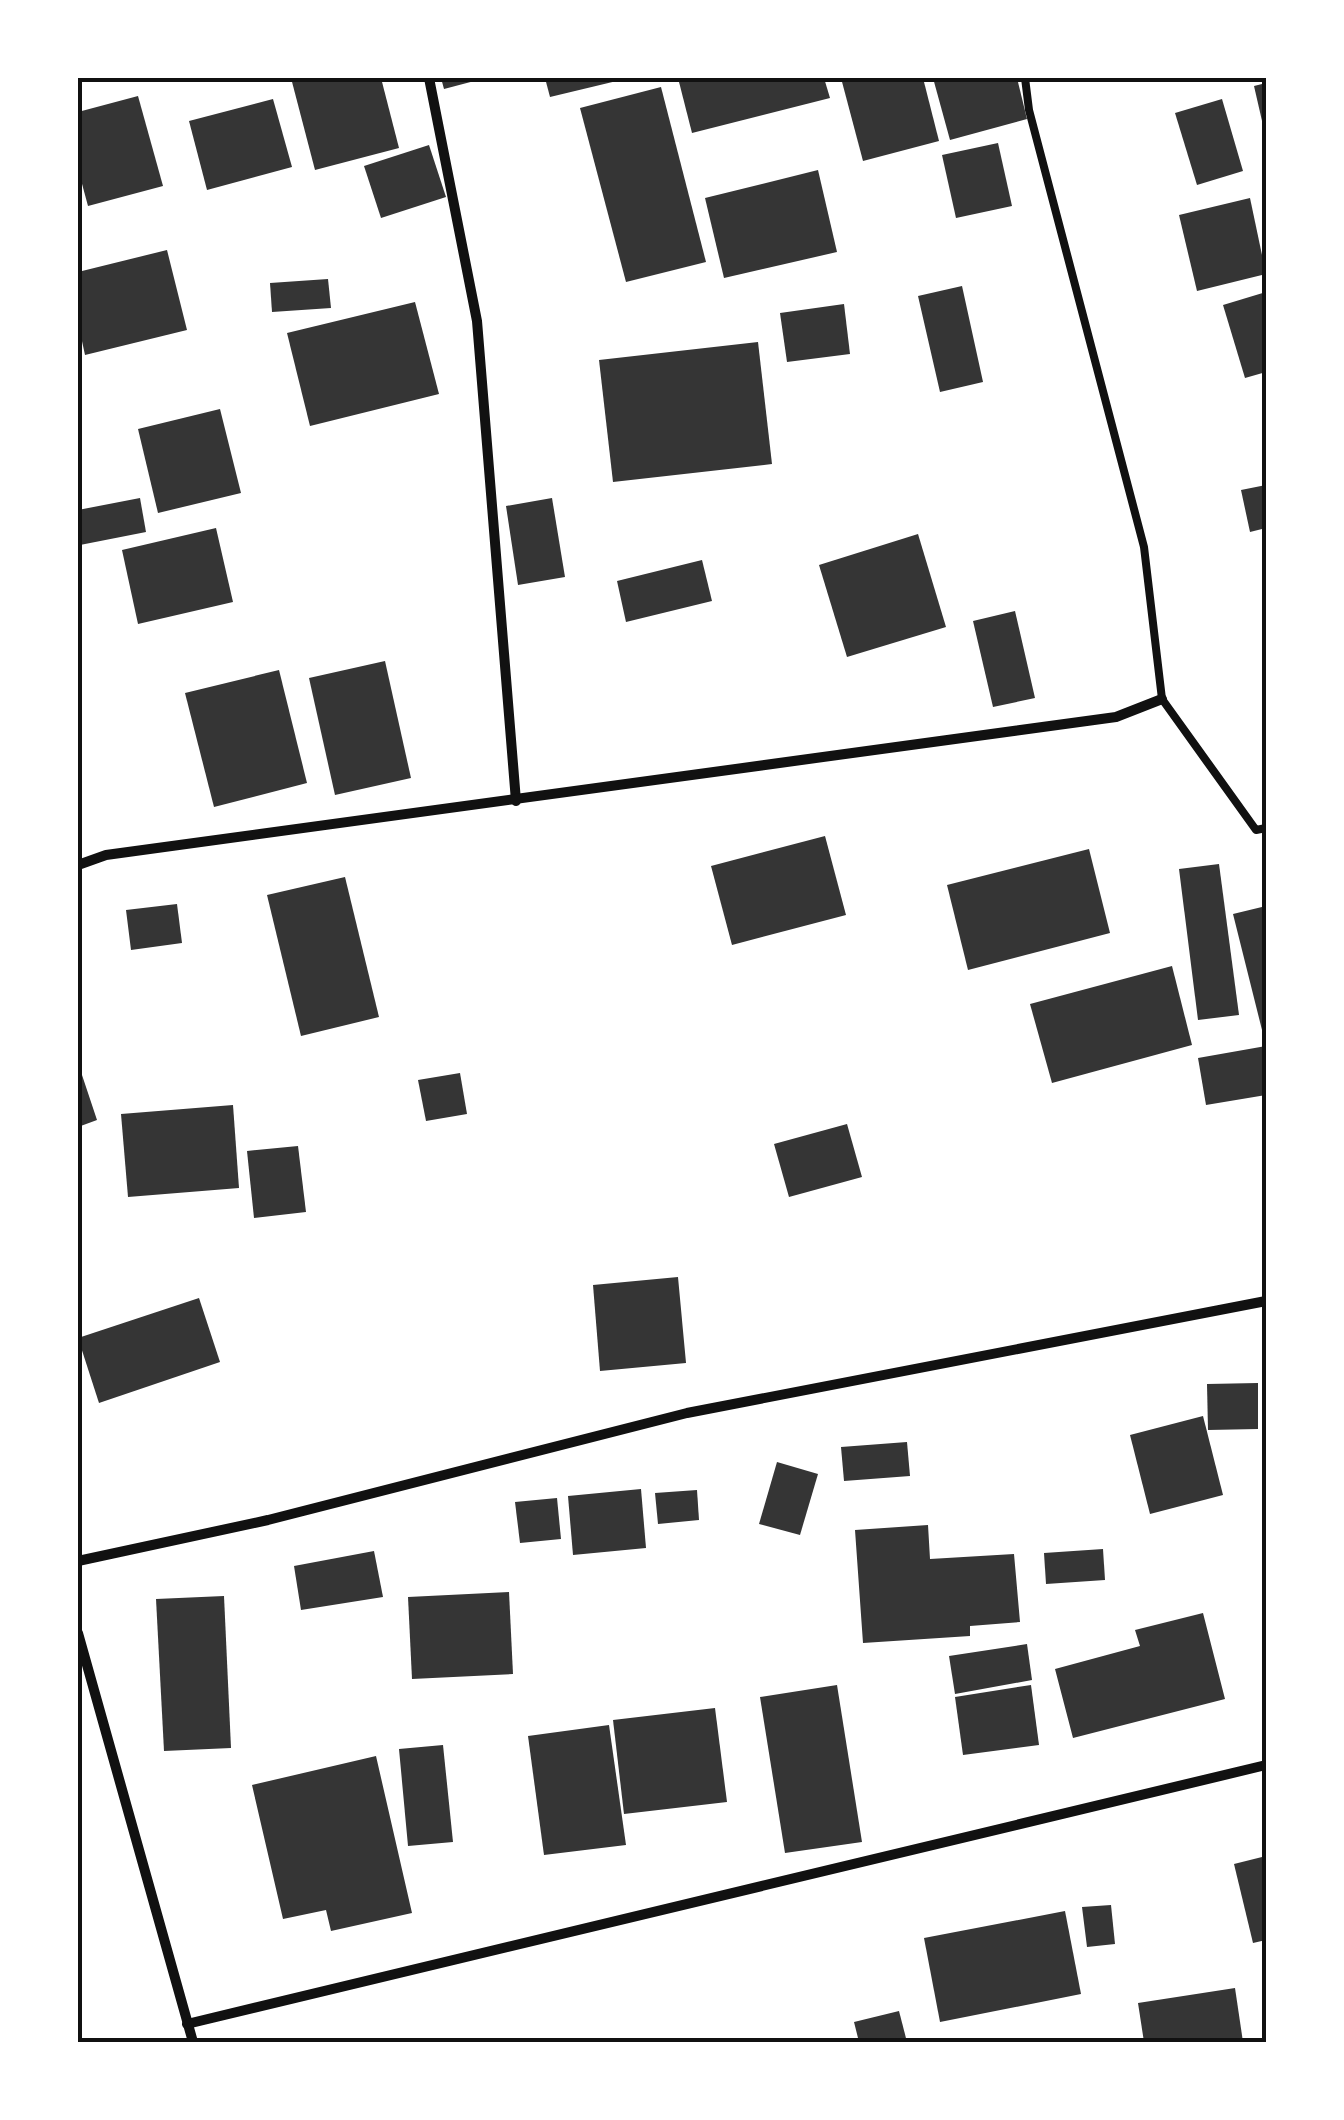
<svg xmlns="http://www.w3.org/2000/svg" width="1344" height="2120" viewBox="0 0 1344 2120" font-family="Rubik,sans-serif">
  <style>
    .building { fill: #353535 }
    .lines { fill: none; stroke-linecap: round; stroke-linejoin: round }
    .service { stroke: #111; stroke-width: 8 }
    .minor { stroke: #111; stroke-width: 10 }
    .neatline { fill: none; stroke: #111; stroke-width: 4 }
  </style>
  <rect width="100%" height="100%" fill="#fff"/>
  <g class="building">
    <polygon points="291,78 381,78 399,148 315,170"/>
    <polygon points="441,78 482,78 482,79 444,89"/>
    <polygon points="545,78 625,78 625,79 550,97"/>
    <polygon points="678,78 824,78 830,98 692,133"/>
    <polygon points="841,78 923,78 939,141 863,161"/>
    <polygon points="933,78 1017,78 1027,119 950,140"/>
    <polygon points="1266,83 1266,134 1265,134 1254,86"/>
    <polygon points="661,87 706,262 626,282 580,108"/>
    <polygon points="138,96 163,186 88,206 78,169 78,112"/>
    <polygon points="273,99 292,167 207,190 189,121"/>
    <polygon points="1222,99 1243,171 1197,185 1175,113"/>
    <polygon points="998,143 1012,206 956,218 942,155"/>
    <polygon points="429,145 446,197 381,218 364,166"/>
    <polygon points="818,170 837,252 724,278 705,198"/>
    <polygon points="1250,198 1266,274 1197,291 1179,215"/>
    <polygon points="167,250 187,330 85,355 78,323 78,272"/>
    <polygon points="328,279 331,308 272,312 270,283"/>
    <polygon points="962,286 983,382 940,392 918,296"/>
    <polygon points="1266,292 1266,372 1245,378 1223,305"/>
    <polygon points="415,302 439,394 310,426 287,333"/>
    <polygon points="844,304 850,354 787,362 780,313"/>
    <polygon points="758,342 772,464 613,482 599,360"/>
    <polygon points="220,409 241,493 158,513 138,429"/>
    <polygon points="1266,485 1266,528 1250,532 1241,490"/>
    <polygon points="140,498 146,532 80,545 78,510"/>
    <polygon points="552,498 565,577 518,585 506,506"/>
    <polygon points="216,528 233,602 138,624 122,550"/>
    <polygon points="918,534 946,627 847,657 819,565"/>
    <polygon points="702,560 712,601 626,622 617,581"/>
    <polygon points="1015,611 1035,698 993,707 973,621"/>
    <polygon points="385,661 411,778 335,795 309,678"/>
    <polygon points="279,670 307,783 214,807 185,693"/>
    <polygon points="825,836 846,915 732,945 711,866"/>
    <polygon points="1089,849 1110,933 968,970 947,885"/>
    <polygon points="1219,864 1239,1015 1198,1020 1179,869"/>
    <polygon points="345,877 379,1017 301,1036 267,895"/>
    <polygon points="177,904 182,943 131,950 126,910"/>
    <polygon points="1266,906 1266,1033 1263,1034 1233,914"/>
    <polygon points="1172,966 1192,1045 1052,1083 1030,1004"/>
    <polygon points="1266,1046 1266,1095 1206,1105 1198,1058"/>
    <polygon points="460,1073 467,1114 426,1121 418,1080"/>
    <polygon points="82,1075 97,1120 78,1127 78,1077"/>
    <polygon points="233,1105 239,1188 128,1197 121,1114"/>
    <polygon points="847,1124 862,1177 789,1197 774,1144"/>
    <polygon points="298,1146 306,1212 254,1218 247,1151"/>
    <polygon points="678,1277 686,1363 600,1371 593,1285"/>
    <polygon points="199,1298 220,1362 99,1403 78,1338"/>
    <polygon points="1258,1383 1258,1429 1208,1430 1207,1384"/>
    <polygon points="1203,1416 1223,1495 1150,1514 1130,1435"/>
    <polygon points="907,1442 910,1476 844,1481 841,1447"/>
    <polygon points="777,1462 818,1474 800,1535 759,1524"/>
    <polygon points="641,1489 646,1548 573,1555 568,1496"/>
    <polygon points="697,1490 699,1520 658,1524 655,1493"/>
    <polygon points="557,1498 561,1539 520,1543 515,1502"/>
    <polygon points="928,1525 930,1559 1014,1554 1020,1622 970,1626 970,1636 863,1643 855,1530"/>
    <polygon points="1103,1549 1105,1580 1046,1584 1044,1553"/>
    <polygon points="374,1551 383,1597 301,1610 294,1566"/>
    <polygon points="509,1592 513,1674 412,1679 408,1597"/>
    <polygon points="224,1596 231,1748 164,1751 156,1599"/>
    <polygon points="1203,1613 1225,1699 1073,1738 1055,1669 1140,1646 1135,1630"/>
    <polygon points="1027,1644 1032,1680 955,1694 949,1656"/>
    <polygon points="837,1685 862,1842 785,1853 760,1697"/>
    <polygon points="1031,1685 1039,1745 963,1755 955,1697"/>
    <polygon points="715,1708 727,1802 624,1814 613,1720"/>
    <polygon points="609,1725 626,1845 544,1855 528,1736"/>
    <polygon points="443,1745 453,1842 408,1846 399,1749"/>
    <polygon points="376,1756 412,1913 331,1931 326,1910 283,1919 252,1785"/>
    <polygon points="1266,1856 1266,1940 1253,1943 1234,1864"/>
    <polygon points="1111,1905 1115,1944 1087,1947 1082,1907"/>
    <polygon points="1065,1911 1081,1994 940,2022 924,1938"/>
    <polygon points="1235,1988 1243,2042 1144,2042 1138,2003"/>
    <polygon points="899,2011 907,2042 859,2042 854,2022"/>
  </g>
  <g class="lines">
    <polyline class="service" points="1025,78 1029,110 1144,547 1162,699 1256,830 1266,828"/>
    <g class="minor">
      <polyline points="429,78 477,321 516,801"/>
      <polyline points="78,865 106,855 1116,717 1162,699"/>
      <polyline points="78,1561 268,1520 687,1413 1266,1301"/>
      <polyline points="78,1633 193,2042"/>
      <polyline points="187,2024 1266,1765"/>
    </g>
  </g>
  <rect width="1344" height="2120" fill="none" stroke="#ffffff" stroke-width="160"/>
  <rect x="80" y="80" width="1184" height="1960" class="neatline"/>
</svg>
